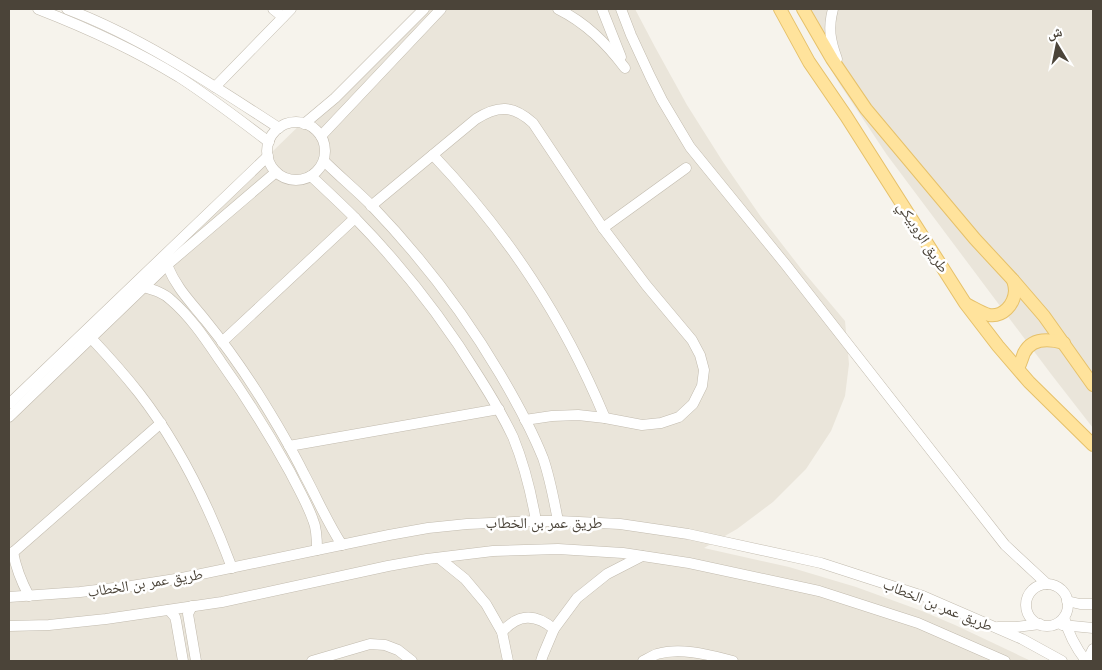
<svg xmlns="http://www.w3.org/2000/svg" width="1102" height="670" viewBox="0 0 1102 670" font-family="Mulish,'Noto Naskh Arabic',sans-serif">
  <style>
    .residential { fill: #eae5da }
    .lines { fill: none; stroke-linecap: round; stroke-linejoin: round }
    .minor-casing { stroke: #c2bbae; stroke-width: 11 }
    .major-casing { stroke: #e6c16a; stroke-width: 14 }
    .minor { stroke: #fff; stroke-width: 10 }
    .major { stroke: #ffe39c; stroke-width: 12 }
    .labels { text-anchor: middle; stroke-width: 5; stroke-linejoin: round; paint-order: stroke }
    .street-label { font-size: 15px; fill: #4b4439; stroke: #fff }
  </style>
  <rect width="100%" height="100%" fill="#f6f3ec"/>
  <g class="residential">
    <polygon points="419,9 635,9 655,47 687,105 723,162 761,217 802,270 845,321 849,364 845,396 831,431 806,469 773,502 737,529 704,548 789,567 856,587 922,611 955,625 1031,661 9,661 9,408"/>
    <polygon points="796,9 1093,9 1093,428 1051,374 887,155 839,83"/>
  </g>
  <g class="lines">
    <g class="minor-casing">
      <g id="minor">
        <path d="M38,9c49,19 97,41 141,68 31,20 61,43 90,65"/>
        <path d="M67,9c76,29 144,75 212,119"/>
        <polyline points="273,9 283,17"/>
        <path d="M558,9c28,14 48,34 67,59"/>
        <polyline points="602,9 621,57"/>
        <polyline points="621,9 631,35 650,76 662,100 690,147 786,265 1005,545 1047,584"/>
        <path d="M833,9c-5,19 -3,31 4,50"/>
        <polyline points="215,87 291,9"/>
        <circle cx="296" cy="151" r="29"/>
        <polyline points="304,124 335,98 424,9"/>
        <polyline points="321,136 441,9"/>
        <path d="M433,155c75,79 130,162 172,263"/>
        <path d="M324,161c15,15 32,29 47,44 49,51 93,108 129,169 16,27 31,54 43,84 7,20 11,42 15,63"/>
        <path d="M311,176c15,14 30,28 44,42 47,48 89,102 124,159 12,19 24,39 34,60 11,27 18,55 23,84"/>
        <path d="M371,206l105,-87c22,-14 37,-14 57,4l70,105 43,57 46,55 8,15 4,15 -2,16 -9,18 -14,13 -18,6 -19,2 -37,-7 -27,-3 -26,1 -27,4"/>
        <polyline points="603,228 686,168"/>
        <path d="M167,265c10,24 23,36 39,56 18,22 35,46 51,71 17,27 33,54 47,82 13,24 23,48 38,71"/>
        <path d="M144,287c10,3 20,6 27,13 20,17 35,40 50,62 25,35 48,72 69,110 8,16 17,31 23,48 4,9 4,20 4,30"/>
        <path d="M91,338c17,18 33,36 48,55 41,53 70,113 93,175"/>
        <polyline points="222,342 355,218"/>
        <polyline points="9,404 268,156"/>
        <polyline points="9,417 167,265 276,172"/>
        <polyline points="289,446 499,409"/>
        <path d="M13,552c3,17 8,29 16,44"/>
        <polyline points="9,556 161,423"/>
        <polyline points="439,558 465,579 486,604 502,632 508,661"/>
        <circle cx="1047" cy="605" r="21"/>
        <polyline points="9,597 80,592 131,586 182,578 389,535 428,528 467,524 536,521 558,521 620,524 688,534 821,563 923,596 1022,639 1062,661"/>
        <polyline points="1067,601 1080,604 1093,604"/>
        <polyline points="192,606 188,614 196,661"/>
        <polyline points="169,610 175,617 176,621 183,661"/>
        <path d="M1064,617c4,16 12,31 22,44"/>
        <polyline points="1062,625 1093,628"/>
        <polyline points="9,626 49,625 106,619 222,602 388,566 427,559 493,551 558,549 623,553 689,563 819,591 918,623 1005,661"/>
        <polyline points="998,627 1016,627 1040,624"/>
        <path d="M502,632c16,-18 33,-19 52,-3"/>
        <polyline points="312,661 370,644 385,645 398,650 412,661"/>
        <polyline points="541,661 543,655 554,629 577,598 607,574 642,556"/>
        <path d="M643,661c4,-2 9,-5 14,-7 24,-7 52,1 76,7"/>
        <polyline points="1087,661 1093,649"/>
      </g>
    </g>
    <g class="major-casing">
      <g id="major">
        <polyline points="780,9 809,62 846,116 965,303 998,346 1029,382 1093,445"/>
        <polyline points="803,9 832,59 866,109 975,239 1013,280 1044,316 1093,385"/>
        <path d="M968,305c6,3 14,8 21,10 14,2 25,-10 26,-24 0,-3 -1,-8 -2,-11"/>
        <path d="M1018,368c3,-5 4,-10 6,-15 8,-16 26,-14 40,-10"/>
      </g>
    </g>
    <use href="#minor" class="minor"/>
    <use href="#major" class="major"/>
  </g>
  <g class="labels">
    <g class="street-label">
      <text transform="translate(923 237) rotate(57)" y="5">طريق الروبيكي</text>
      <text x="544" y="528">طريق عمر بن الخطاب</text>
      <text transform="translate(145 583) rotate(-9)" y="5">طريق عمر بن الخطاب</text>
      <text transform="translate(938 605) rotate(22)" y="5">طريق عمر بن الخطاب</text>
    </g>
  </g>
  <rect width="1102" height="670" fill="none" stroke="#4b4439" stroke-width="20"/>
  <g transform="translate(1057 45) rotate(350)" stroke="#ffffff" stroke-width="4" paint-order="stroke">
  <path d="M0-4L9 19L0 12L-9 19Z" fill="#4b4439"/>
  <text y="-8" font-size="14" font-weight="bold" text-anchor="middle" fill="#4b4439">ش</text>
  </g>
</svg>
